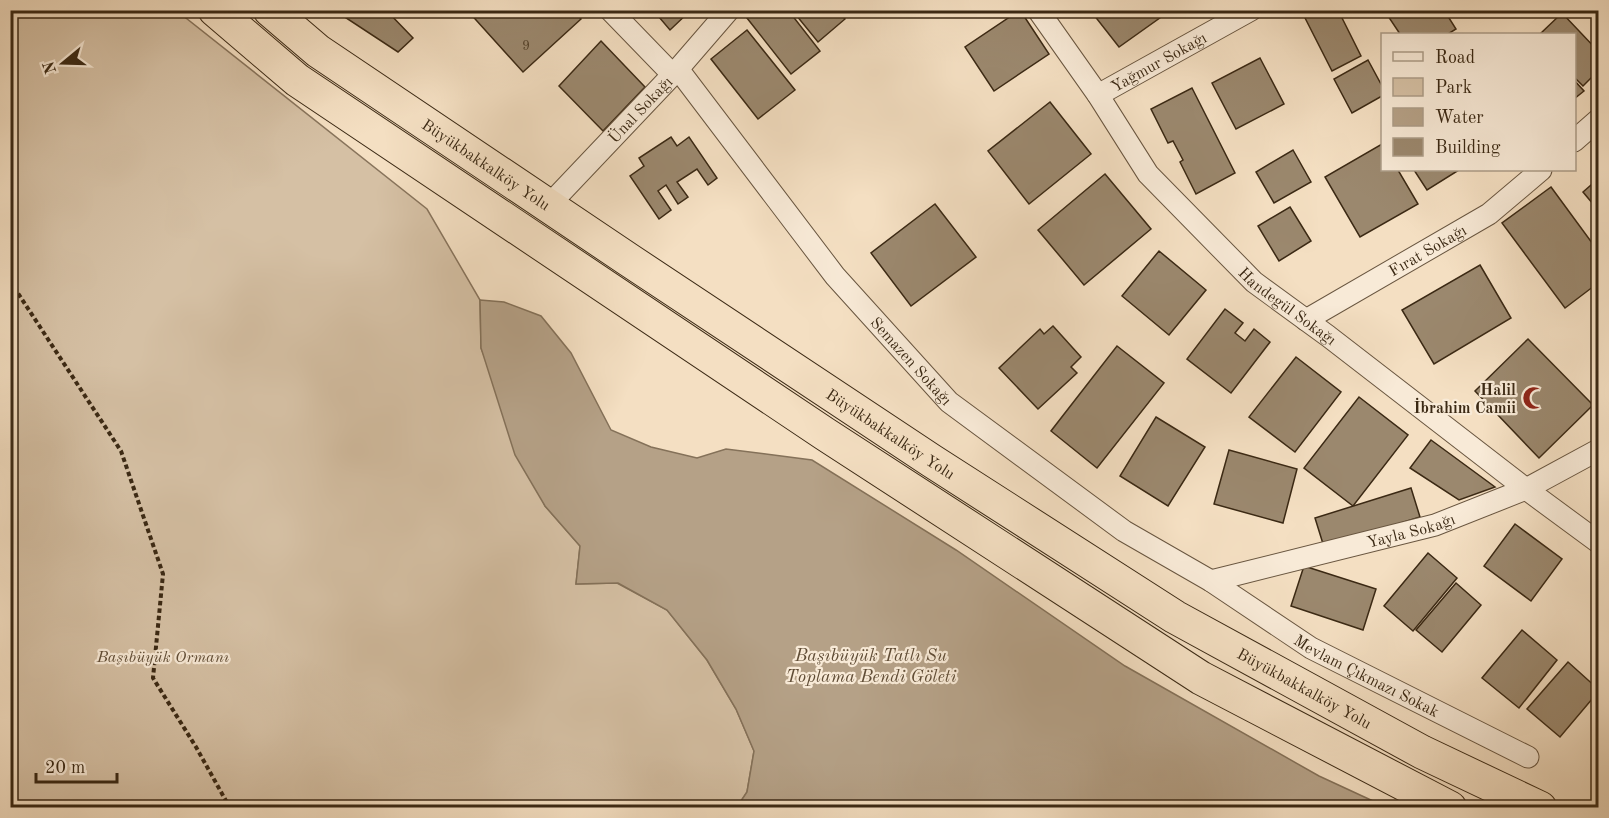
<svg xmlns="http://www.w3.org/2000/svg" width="1609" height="818" viewBox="0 0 1609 818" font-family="'Old Standard TT',serif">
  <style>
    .green { fill: #d5c0a4; stroke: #88745c; stroke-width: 1.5 }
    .water { fill: #b5a187; stroke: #847159; stroke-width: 1.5 }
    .building { fill: #9b886e; stroke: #3b2914; stroke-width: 1.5 }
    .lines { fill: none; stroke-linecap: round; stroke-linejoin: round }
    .minor-casing { stroke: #695640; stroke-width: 23 }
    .trunk-casing { stroke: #3b2914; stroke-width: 35 }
    .path { stroke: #3b2914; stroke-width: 4; stroke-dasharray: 4.5 3; stroke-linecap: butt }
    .minor { stroke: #f8ead7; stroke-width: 21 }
    .trunk { stroke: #f4dfc2; stroke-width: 33 }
    .labels { text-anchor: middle; stroke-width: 4.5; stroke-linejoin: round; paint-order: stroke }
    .number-label { font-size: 14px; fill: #53412a }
    .street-label { font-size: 16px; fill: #3b2914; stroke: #f8ead7 }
    .poi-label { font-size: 16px; font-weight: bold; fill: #3b2914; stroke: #f8ead7; text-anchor: end }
    .park-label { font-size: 16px; font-style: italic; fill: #624f38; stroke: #f8ead7 }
    .water-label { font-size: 18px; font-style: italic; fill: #604d36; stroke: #f8ead7 }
  </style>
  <rect width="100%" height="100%" fill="#f4dfc2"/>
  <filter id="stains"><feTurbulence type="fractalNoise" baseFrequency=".00333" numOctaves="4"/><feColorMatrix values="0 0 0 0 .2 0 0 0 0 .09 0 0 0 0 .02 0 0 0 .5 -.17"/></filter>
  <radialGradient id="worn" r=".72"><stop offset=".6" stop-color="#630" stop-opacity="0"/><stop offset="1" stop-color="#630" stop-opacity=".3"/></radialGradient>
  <polygon class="green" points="10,11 177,11 427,209 480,300 481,348 545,506 580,546 576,584 617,583 667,610 707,660 736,709 754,751 747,792 737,807 11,807"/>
  <polygon class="water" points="480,300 504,302 541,316 571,353 611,430 651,447 697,458 726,449 812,460 956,550 1125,666 1319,776 1386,807 737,807 747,792 754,751 736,709 707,660 667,610 618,583 576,584 580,546 545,506 515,455 481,348"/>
  <g class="building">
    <polygon points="334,10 386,10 413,38 398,52"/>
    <polygon points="467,10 573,10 581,19 523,72"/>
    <polygon points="653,10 691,10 670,30"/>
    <polygon points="757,10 788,10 820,51 791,74 747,18"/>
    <polygon points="792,10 838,10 845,19 818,42"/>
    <polygon points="1020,10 1049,54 994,91 965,47"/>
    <polygon points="1090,10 1171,10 1119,47"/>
    <polygon points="1301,10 1338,10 1361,56 1332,71"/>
    <polygon points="1384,10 1444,10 1456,29 1448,34 1400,34"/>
    <polygon points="1562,13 1598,51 1598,71 1583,86 1574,77 1574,34 1540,34"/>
    <polygon points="747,30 795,90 758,119 711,59"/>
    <polygon points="601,41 645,87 603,131 559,86"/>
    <polygon points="1260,58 1284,104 1236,129 1212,83"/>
    <polygon points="1368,60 1382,86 1382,96 1352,113 1334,79"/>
    <polygon points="1574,80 1584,91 1574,99"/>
    <polygon points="1192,88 1235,173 1196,194 1180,162 1183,160 1173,141 1168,143 1151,109"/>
    <polygon points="1050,102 1091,154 1029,204 988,151"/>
    <polygon points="671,137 677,146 689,137 717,178 708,185 697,169 677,182 688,197 678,204 666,185 658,191 671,210 659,219 630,176 644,166 639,158"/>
    <polygon points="1382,144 1382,170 1398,170 1418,204 1360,237 1325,177"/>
    <polygon points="1293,150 1311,182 1274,203 1256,172"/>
    <polygon points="1414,170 1459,170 1427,190"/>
    <polygon points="1105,174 1151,229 1084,285 1038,230"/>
    <polygon points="1598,179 1598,210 1583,192"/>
    <polygon points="1551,187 1598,251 1598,283 1565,308 1502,223"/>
    <polygon points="935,204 976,257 911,306 871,253"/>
    <polygon points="1290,207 1311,241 1279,261 1258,226"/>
    <polygon points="1159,251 1206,290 1169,335 1122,296"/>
    <polygon points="1480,265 1511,318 1434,364 1402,310"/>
    <polygon points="1225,309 1243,323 1235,333 1245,341 1254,329 1270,342 1231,393 1187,359"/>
    <polygon points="1053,326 1081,357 1071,367 1077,373 1038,409 999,368 1040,329 1044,334"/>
    <polygon points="1528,339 1593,405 1539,458 1475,391"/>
    <polygon points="1117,346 1164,383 1097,468 1051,431"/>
    <polygon points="1296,357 1341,392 1295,452 1249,417"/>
    <polygon points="1359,397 1408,435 1353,506 1304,468"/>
    <polygon points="1156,417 1205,447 1168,506 1120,476"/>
    <polygon points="1431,440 1495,487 1459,500 1410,468"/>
    <polygon points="1229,450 1297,469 1283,523 1214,504"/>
    <polygon points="1411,488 1420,517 1324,547 1315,518"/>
    <polygon points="1515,524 1562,559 1531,601 1484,566"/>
    <polygon points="1428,553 1457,578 1413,631 1384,606"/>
    <polygon points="1304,566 1376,589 1363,630 1291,606"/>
    <polygon points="1456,583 1481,605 1442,652 1416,630"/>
    <polygon points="1522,630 1557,660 1519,708 1482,678"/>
    <polygon points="1568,662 1598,689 1598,692 1560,737 1527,709"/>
  </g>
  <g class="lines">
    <g class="minor-casing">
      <g id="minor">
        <polyline points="610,10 673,75"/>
        <path id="s1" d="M1038,10l60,85 50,79 106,108 74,54 198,153 72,53"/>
        <path id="s2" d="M678,69l157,207 114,126 175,129 87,50 100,67 217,109"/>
        <path id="s3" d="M1098,95l153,-85"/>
        <polyline points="1574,141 1598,120"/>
        <path id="s4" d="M549,205l129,-136 51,-59"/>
        <path id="s5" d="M1306,320l183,-106 52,-44"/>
        <path id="s6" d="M1211,581l224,-56 91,-36 72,-39"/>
      </g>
    </g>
    <g class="trunk-casing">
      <g id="trunk">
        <polyline points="215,10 297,80 825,434 1201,678 1450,808"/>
        <path id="s7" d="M270,10l48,41 311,209 303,201 243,156 247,135 118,56"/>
      </g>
    </g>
    <polyline class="path" points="10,281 121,451 163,574 153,678 196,747 230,808"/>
    <use href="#minor" class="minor"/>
    <use href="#trunk" class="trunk"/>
  </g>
  <defs>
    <g id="mosque-bare" transform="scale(1.8)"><path d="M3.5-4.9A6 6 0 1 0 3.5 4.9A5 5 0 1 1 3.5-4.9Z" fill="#8f2418" stroke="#f8ead7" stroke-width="2.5" paint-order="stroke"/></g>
  </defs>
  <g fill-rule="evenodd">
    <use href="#mosque-bare" x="1534" y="398"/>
  </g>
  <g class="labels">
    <g class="number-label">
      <text x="526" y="50">9</text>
    </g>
    <g class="street-label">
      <text dy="6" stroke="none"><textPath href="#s3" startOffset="69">Yağmur Sokağı</textPath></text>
      <text dy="6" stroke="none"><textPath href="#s4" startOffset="132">Ünal Sokağı</textPath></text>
      <text dy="6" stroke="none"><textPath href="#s7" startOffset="266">Büyükbakkalköy Yolu</textPath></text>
      <text dy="6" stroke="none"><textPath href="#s5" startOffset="140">Fırat Sokağı</textPath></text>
      <text dy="6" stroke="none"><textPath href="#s1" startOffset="390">Handegül Sokağı</textPath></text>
      <text dy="6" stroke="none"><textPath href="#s2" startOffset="374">Semazen Sokağı</textPath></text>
      <text dy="6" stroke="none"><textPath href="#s7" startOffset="752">Büyükbakkalköy Yolu</textPath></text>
      <text dy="6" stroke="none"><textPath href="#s6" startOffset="206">Yayla Sokağı</textPath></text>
      <text dy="6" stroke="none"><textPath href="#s2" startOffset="930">Mevlam Çıkmazı Sokak</textPath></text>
      <text dy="6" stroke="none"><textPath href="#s7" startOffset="1238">Büyükbakkalköy Yolu</textPath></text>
    </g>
    <g class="poi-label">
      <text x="1516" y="395">Halil<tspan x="1516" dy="18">İbrahim Camii</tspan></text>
    </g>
    <g class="park-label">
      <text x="163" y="662">Başıbüyük Ormanı</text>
    </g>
    <g class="water-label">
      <text x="871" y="661">Başıbüyük Tatlı Su<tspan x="871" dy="21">Toplama Bendi Göleti</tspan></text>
    </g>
  </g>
  <rect width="1609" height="818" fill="none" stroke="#f4dfc2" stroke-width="36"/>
  <rect x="12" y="12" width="1585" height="794" fill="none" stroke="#3b2914" stroke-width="3"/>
  <rect x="18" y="18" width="1573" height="782" fill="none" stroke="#3b2914" stroke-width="1.5"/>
  <rect x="1381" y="33" width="195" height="138" fill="#f8ead7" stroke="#ac9d89" stroke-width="1.5"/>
  <rect x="1393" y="52" width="30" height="9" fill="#f8ead7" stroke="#ac9d89" stroke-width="1.5"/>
  <text x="1435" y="63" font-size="18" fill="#3b2914">Road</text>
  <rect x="1393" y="78" width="30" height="18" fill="#d5c0a4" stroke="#ac9d89" stroke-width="1.5"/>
  <text x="1435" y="93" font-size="18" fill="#3b2914">Park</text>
  <rect x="1393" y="108" width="30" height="18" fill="#b5a187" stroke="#ac9d89" stroke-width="1.5"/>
  <text x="1435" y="123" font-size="18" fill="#3b2914">Water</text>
  <rect x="1393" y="138" width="30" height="18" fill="#9b886e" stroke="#ac9d89" stroke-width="1.5"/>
  <text x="1435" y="153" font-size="18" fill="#3b2914">Building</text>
  <g transform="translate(63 63) rotate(251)" stroke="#f8ead7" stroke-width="4.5" paint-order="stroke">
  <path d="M0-4.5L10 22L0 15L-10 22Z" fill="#3b2914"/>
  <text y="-9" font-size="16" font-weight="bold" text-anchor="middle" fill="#3b2914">N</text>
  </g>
  <path d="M36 773v9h81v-9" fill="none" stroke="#3b2914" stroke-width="3"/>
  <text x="45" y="773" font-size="18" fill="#3b2914" stroke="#f8ead7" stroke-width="4.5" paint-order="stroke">20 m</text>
  <rect width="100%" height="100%" filter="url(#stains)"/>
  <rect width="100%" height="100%" fill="url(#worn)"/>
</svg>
